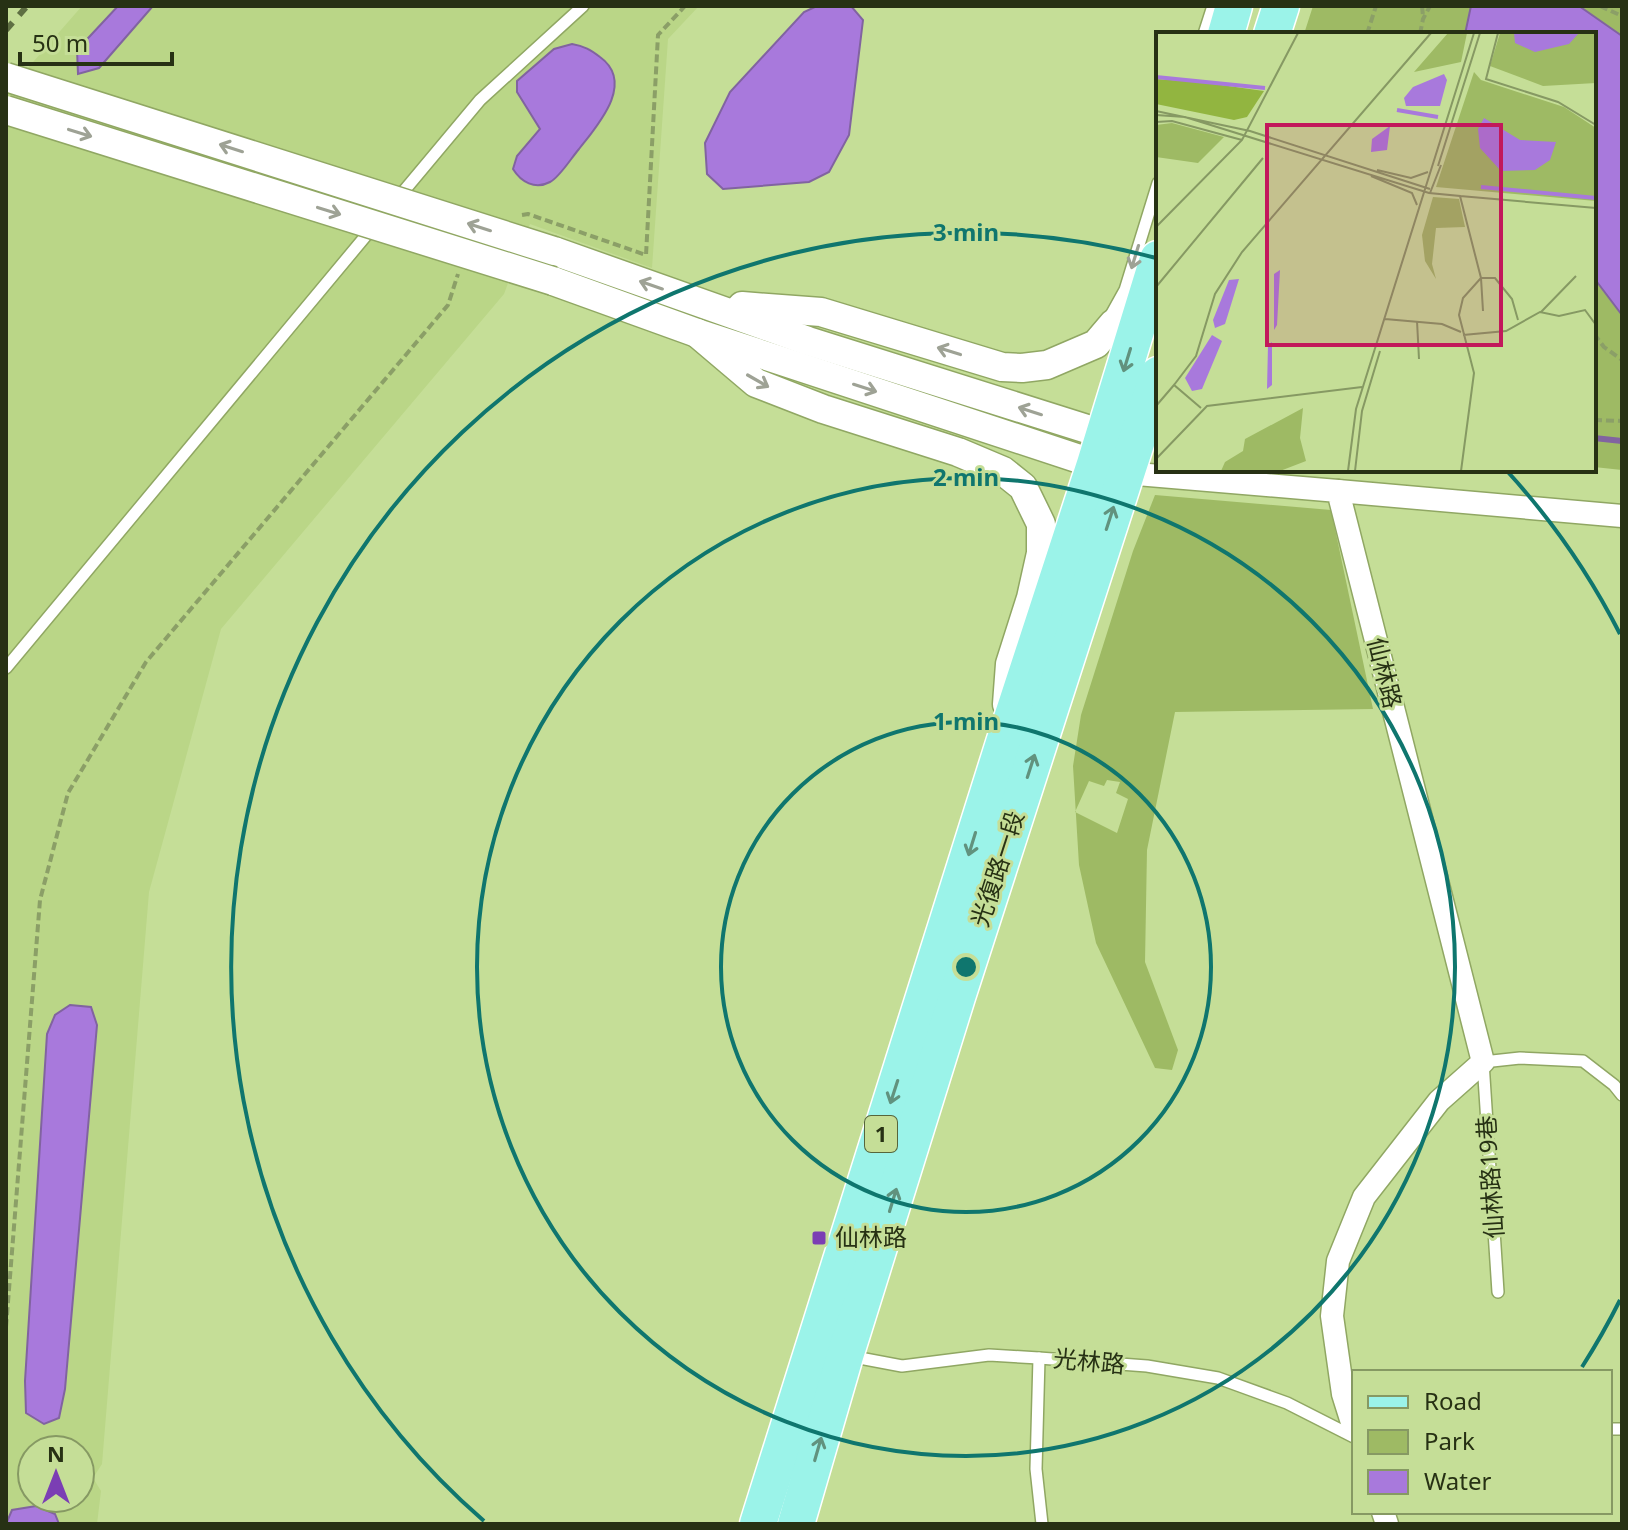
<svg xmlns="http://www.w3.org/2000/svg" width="1628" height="1530" viewBox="0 0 1628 1530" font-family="'Noto Sans','Noto Sans TC',sans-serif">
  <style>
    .built { fill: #bad687; fill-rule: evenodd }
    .green { fill: #9eba64; fill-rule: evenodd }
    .water { fill: #a879dc; stroke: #8163a0; stroke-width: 2 }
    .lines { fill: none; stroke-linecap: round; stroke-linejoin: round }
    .stream { stroke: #8163a0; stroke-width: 6 }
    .service-casing { stroke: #90a763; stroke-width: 14 }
    .minor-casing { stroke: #90a763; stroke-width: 25 }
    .tertiary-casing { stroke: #90a763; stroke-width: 31 }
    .primary-casing { stroke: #fff; stroke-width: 39 }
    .path { stroke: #8b9f67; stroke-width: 4; stroke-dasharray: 8 4; stroke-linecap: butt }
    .service { stroke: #fff; stroke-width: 11 }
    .minor { stroke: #fff; stroke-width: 22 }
    .tertiary { stroke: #fff; stroke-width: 28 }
    .primary { stroke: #9bf3e9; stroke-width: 36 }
    .rail { stroke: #5f6f43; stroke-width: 6; stroke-dasharray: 10 10; stroke-linecap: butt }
    .tertiary-bridge-casing { stroke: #90a763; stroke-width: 31; stroke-linecap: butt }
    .tertiary-bridge { stroke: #fff; stroke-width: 28 }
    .oneway { stroke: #9ea295 }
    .oneway2 { stroke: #61927e }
    .ring { fill: none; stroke: #0f766e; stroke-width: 4 }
    .poi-dot { fill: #7b3eb4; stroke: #c5de97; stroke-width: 3 }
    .labels { text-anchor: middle; stroke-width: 6; stroke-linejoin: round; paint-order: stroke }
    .shield { fill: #c5de97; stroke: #56653b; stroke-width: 2 }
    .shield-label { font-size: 22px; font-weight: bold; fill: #273114 }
    .street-label { font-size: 24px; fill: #273114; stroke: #c5de97 }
    .poi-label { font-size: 24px; fill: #273114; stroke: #c5de97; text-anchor: start }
    .inset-river { fill: none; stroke: #a879dc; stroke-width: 4 }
    .inset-road { fill: none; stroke: #869963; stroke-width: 2 }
    .view { fill: #c2185b; fill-opacity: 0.15; stroke: #c2185b; stroke-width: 4 }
    .inset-edge { fill: none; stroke: #273114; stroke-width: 4 }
    .centre { fill: #0f766e; stroke: #c5de97; stroke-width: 4 }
    .ring-label { font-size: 24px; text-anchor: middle; font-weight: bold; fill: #0f766e; stroke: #c5de97; stroke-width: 6; stroke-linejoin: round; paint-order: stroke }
  </style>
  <rect width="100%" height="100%" fill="#c5de97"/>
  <path class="built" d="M82,6h617l-31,33 -16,229 -122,-44 -26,70 -283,335 -72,263 -47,572 -9,14 8,13 -4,33h-91v-1431zM32,1450h48v48h-48z"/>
  <g class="green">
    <polygon points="1313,6 1622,6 1622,470 1594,467 1594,34 1304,34"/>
    <path d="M1155,495l176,15 42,199 -198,3 -28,138 -2,112 33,88 -6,20 -17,-2 -59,-125 -17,-78 -6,-99 8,-51 52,-164zM1107,780l13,2 -4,11 12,6 -11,34 -42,-21 14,-31 15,5z"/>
  </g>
  <g class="water">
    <polygon points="118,6 153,6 99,68 78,74 77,50"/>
    <polygon points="817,6 851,6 863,20 849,135 829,172 809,182 723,189 707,174 705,143 730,92 804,12"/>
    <polygon points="1471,6 1579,6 1622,36 1622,315 1594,278 1594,34 1465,34"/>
    <path d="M572,44c12,2 19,6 28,13 36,26 -3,69 -21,92 -7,8 -20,29 -29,33 -15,8 -29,0 -37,-13l4,-13 23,-27 -23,-37v-11l37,-32z"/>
    <polygon points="70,1005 91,1007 97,1025 65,1389 59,1418 44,1424 26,1413 25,1381 47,1034 55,1015"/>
    <polygon points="36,1506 55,1514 59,1524 6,1524 12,1510"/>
  </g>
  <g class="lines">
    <polyline class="stream" points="1594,438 1622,441"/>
    <g class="service-casing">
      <g id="service">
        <polyline points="1204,34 1213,6"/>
        <polyline points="398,198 480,100 583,6"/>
        <polyline points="1110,317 1125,290 1158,183"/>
        <polyline points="6,668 374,226"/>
        <polyline points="1498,1292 1483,1062 1520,1058 1583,1061 1614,1085 1622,1095"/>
        <polyline points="849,1356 902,1366 989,1355 1039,1358 1147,1366 1218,1378 1287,1403 1354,1437"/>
        <polyline points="1039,1358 1036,1469 1042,1524"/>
        <polyline points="1610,1429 1622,1429"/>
      </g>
    </g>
    <g class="minor-casing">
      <g id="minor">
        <polyline points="1125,473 1338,491 1483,1062 1439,1101 1364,1197 1338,1261 1332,1316 1343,1394 1354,1429"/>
        <polyline points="1338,491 1622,516"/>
        <polyline points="1383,1512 1387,1524"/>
      </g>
    </g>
    <g class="tertiary-casing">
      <g id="tertiary">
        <polyline points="554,251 808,341 1122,440"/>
        <polyline points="553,281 697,333 1113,470"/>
        <polyline points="742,306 821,312 1002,367 1022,368 1047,365 1096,344 1113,324 1145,303"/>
        <polyline points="697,333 756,383 823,409 958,452 1003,471 1023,487 1041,524 1041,553 1031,598 1010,664 1007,704"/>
      </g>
    </g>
    <g class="primary-casing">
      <g id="primary">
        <polyline points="1226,34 1234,6"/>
        <polyline points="1272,34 1281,6"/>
        <polyline points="758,1524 1004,743 1095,464 1158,259"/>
        <polyline points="796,1524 845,1356 957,997 1158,375"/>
      </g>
    </g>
    <g class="path">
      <polyline points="1422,6 1423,16"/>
      <polyline points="1600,6 1622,16"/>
      <polyline points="1367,34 1376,6"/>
      <polyline points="1420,34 1423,19 1430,6"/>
      <polyline points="522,215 528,214 646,255 658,35 685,6"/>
      <polyline points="1594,334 1604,347 1622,360"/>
      <polyline points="1594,420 1622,421"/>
      <polyline points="6,1327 40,900 68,793 146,662 448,305 458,274"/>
    </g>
    <use href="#service" class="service"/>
    <use href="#minor" class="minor"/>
    <use href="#tertiary" class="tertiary"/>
    <use href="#primary" class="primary"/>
    <polyline class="rail" points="6,30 27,6"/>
    <g class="tertiary-bridge-casing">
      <g id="tertiary-bridge">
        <polyline points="6,77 554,251"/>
        <polyline points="6,110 553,281"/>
      </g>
    </g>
    <use href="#tertiary-bridge" class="tertiary-bridge"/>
  </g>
  <defs><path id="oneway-shaft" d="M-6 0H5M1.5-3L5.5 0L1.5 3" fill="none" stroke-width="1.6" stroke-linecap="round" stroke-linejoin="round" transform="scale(2)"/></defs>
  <g class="oneway">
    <use href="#oneway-shaft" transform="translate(80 133) rotate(17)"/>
    <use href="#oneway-shaft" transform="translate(231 148) rotate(-162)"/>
    <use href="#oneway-shaft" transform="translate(329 211) rotate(17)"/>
    <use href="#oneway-shaft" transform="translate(479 227) rotate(-162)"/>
    <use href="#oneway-shaft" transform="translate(1135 257) rotate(107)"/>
    <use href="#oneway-shaft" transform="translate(651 285) rotate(-161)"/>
    <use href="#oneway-shaft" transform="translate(949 351) rotate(-163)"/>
    <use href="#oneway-shaft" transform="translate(758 381) rotate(30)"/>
    <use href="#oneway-shaft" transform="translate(865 388) rotate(18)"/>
    <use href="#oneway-shaft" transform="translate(1030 411) rotate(-162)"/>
  </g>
  <g class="oneway2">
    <use href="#oneway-shaft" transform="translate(1127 360) rotate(107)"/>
    <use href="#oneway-shaft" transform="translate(1110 518) rotate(-72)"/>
    <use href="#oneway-shaft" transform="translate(1031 766) rotate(-72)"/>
    <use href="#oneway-shaft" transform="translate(972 844) rotate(107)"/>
    <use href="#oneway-shaft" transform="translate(894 1092) rotate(108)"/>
    <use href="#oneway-shaft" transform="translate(893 1200) rotate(-73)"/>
    <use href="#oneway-shaft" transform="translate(818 1449) rotate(-74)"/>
  </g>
  <g class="ring">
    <circle cx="966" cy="967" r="245"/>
    <circle cx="966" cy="967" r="489"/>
    <path d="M1620 1300A734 734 0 0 1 1582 1367M484 1521A734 734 0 0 1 1156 258M1507 471A734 734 0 0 1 1620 634"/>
  </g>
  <rect class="poi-dot" x="811" y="1230" width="16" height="16" rx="4"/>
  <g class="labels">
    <rect class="shield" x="865" y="1116" width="32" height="36" rx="6"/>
    <g class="shield-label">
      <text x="881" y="1142">1</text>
    </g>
    <g class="street-label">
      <text transform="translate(1384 673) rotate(76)" y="8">仙林路</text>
      <text transform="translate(998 869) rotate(-72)" y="8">光復路一段</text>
      <text transform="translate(1491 1177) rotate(-94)" y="8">仙林路19巷</text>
      <text transform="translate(1089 1362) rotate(5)" y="8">光林路</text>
    </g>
    <g class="poi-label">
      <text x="835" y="1246">仙林路</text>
    </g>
  </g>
  <g transform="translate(1156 32)">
    <rect width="440" height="440" fill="#c5de97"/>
    <path d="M292,1h19l-6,29 -47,10zM344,1h96v50l-53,3 -53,-20zM318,40l7,8 83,27 32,21v73l-160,-14zM16,91l52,14 -26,26 -42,-6v-32zM277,165l26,2 6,28 -29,1 -4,36 4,15 -11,-18 -3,-26zM147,376l-3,30 6,23 -26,10h-59l4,-9 18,-11 2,-12z" fill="#9eba64"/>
    <path d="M0,47l44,3 64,9 -17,26 -13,3 -78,-16z" fill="#92b540"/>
    <path d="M358,1h65l-10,11 -34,8 -20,-9zM288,42l3,6 -7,26h-34l-2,-8 9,-11zM328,86l36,22 36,2 -6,18 -15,10 -34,1 -21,-23 -2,-19zM234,94l-3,24 -16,2 1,-13zM124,238l-3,55 -3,5v-56zM83,247l-14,45 -10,4 -2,-8 16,-40zM56,303l10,6 -20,48 -10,2 -7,-13zM116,310v43l-5,4 1,-44z" fill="#a879dc"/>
    <path class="inset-river" d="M0,45l109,11M241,78l41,7M325,155l115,11"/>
    <path class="inset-road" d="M342,1l-12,46 72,23 38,23M0,79l94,20 180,58M0,83l29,2 244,76 31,3 21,82 -18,20 -4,17 15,58 -13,98M0,90l16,-1 70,19M282,134l42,-133M221,138l34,8 17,-6M215,144l41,17 5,12M274,161l11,-28M304,164l136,12M0,195l86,-87 56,-107M0,255l107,-129M327,279l-2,-33h14l17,21 6,21M385,280l35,-36M229,287l57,5 19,8M261,289l2,38M307,303l43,-4 34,-19 19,4 26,-6 11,15M18,353l22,-29 19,-62 27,-42 189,-219M0,374l18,-21 27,23M0,427l51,-53 155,-19M192,439l8,-62 118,-376M199,439l7,-60 18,-60"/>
    <path class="view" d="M111,93h234v220h-234z"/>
    <rect width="440" height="440" class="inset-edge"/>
  </g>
  <circle cx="966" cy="967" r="12" class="centre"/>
  <g class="ring-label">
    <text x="966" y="241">3 min</text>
    <text x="966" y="486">2 min</text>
    <text x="966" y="730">1 min</text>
  </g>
  <rect width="1628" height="1530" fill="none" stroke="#273114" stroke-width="16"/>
  <rect x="1352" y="1370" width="260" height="144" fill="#c5de97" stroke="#869963" stroke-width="2"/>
  <rect x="1368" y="1396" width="40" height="12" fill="#9bf3e9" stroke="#869963" stroke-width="2"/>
  <text x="1424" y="1410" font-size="24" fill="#273114">Road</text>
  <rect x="1368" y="1430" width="40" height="24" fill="#9eba64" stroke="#869963" stroke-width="2"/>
  <text x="1424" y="1450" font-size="24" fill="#273114">Park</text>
  <rect x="1368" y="1470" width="40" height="24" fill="#a879dc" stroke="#869963" stroke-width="2"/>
  <text x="1424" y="1490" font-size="24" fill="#273114">Water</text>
  <g transform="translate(56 1474)"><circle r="38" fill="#c5de97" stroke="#869963" stroke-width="2"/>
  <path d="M0-6L14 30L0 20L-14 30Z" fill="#7b3eb4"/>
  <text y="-12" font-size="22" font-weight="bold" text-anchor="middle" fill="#273114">N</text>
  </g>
  <path d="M20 52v12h152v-12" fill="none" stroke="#273114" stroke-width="4"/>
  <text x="32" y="52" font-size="24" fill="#273114" stroke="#c5de97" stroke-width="6" paint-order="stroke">50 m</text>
</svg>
